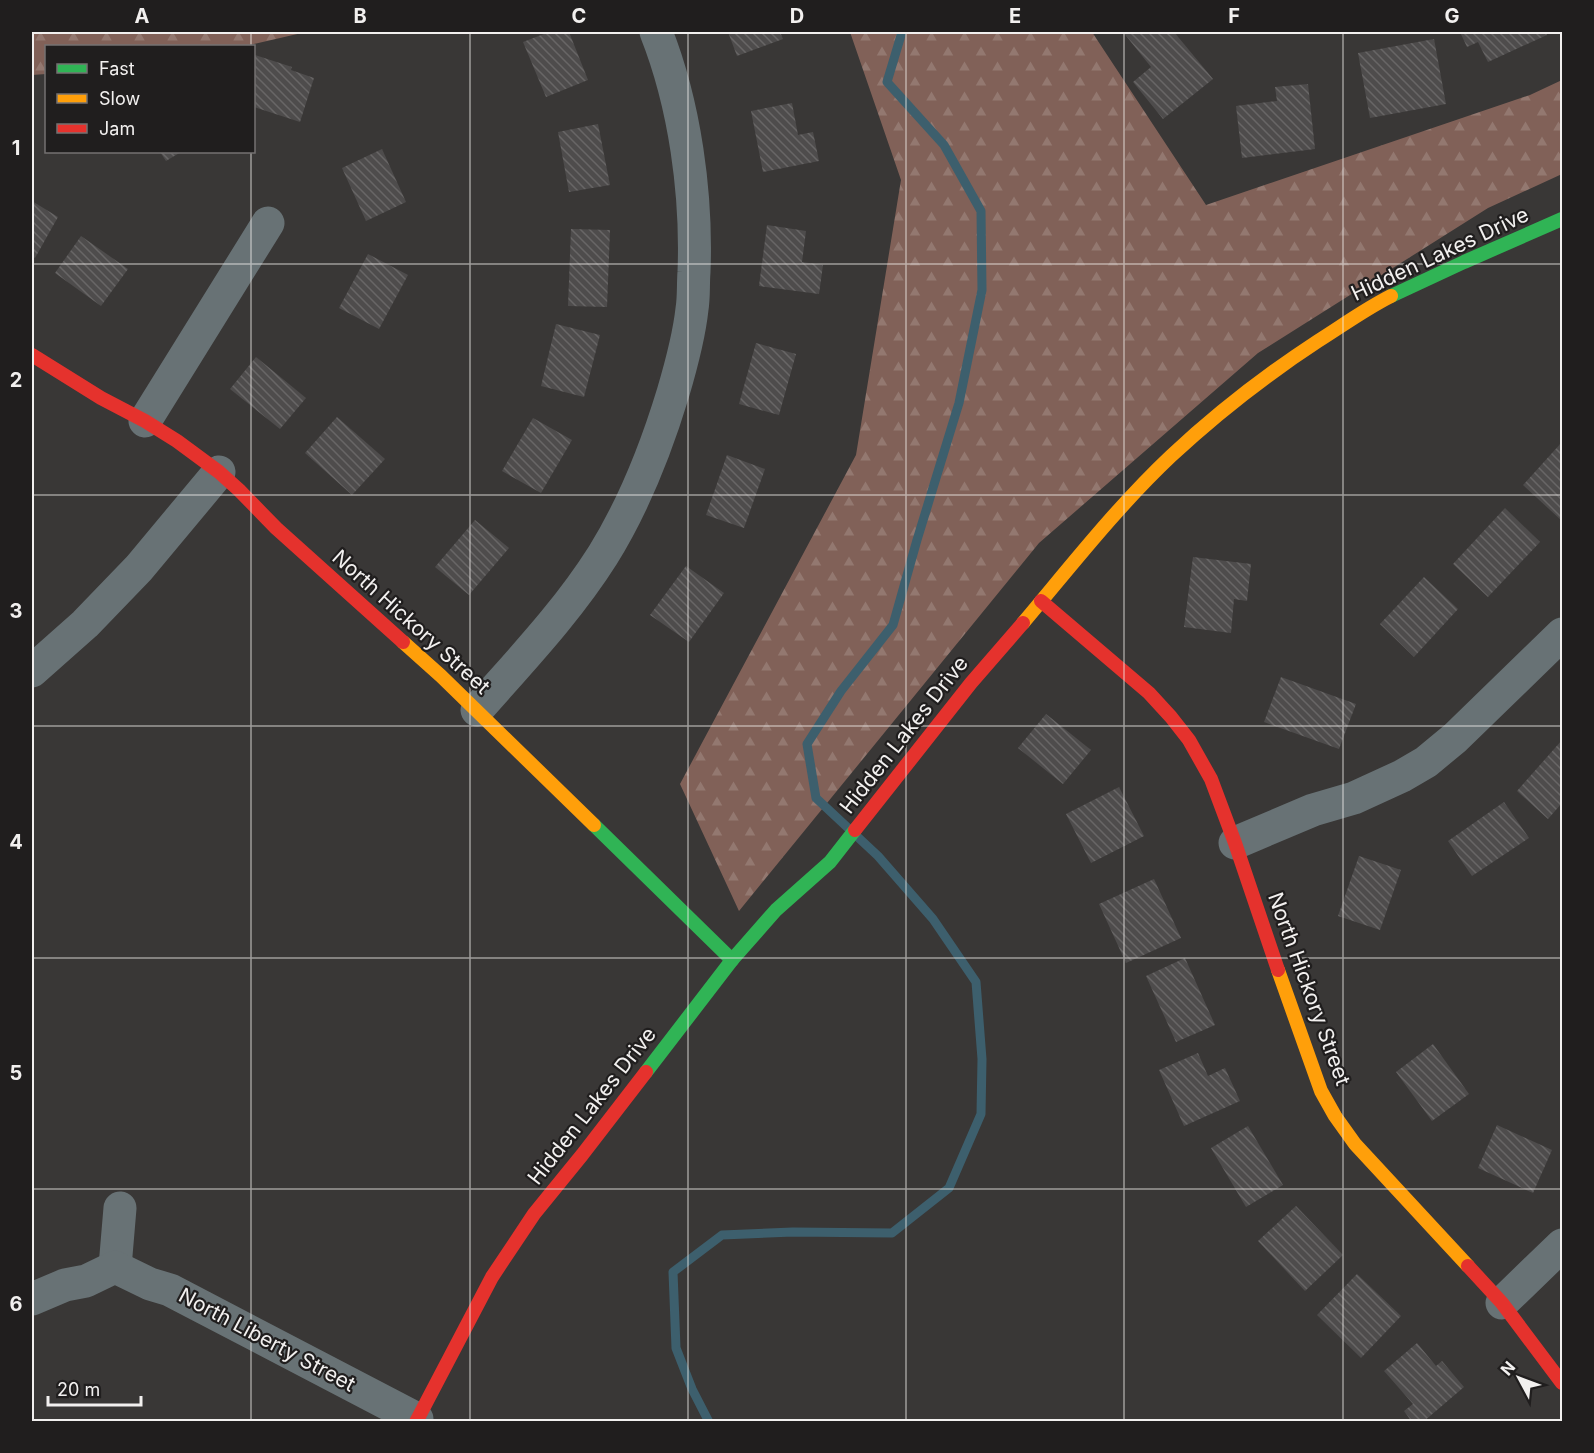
<svg xmlns="http://www.w3.org/2000/svg" width="1594" height="1453" viewBox="0 0 1594 1453" font-family="Inter,sans-serif">
  <style>
    .forest { fill: url(#forest-firs) }
    .lines { fill: none; stroke-linecap: round; stroke-linejoin: round }
    .stream { stroke: #3d5f6d; stroke-width: 9 }
    .building { fill: url(#building-back-hatch) }
    .street { stroke: #687275; stroke-width: 33 }
    .fast { stroke: #30b455; stroke-width: 14 }
    .slow { stroke: #ff9f0a; stroke-width: 14 }
    .jam { stroke: #e5322d; stroke-width: 14 }
    .grid { fill: none; stroke: #f2f0ef; stroke-width: 1.5; stroke-opacity: 0.55 }
    .labels { text-anchor: middle; stroke-width: 4.5; stroke-linejoin: round; paint-order: stroke }
    .street-label { font-size: 21px; fill: #f2f0ef; stroke: #201e1e }
    .neatline { fill: none; stroke: #f2f0ef; stroke-width: 2 }
    .grid-label { font-size: 20px; text-anchor: middle; font-weight: bold; fill: #f2f0ef }
  </style>
  <defs>
    <pattern id="forest-firs" width="22" height="20" patternUnits="userSpaceOnUse" patternTransform="scale(1.5)"><rect width="22" height="20" fill="#816158"/><path d="M5 1l3.5 6h-7zM16 11l3.5 6h-7z" fill="#937870"/></pattern>
    <pattern id="building-back-hatch" width="6" height="6" patternUnits="userSpaceOnUse" patternTransform="scale(1.5)"><rect width="6" height="6" fill="#4e4c4c"/><path d="M-1 5l2 2M0 0l6 6M5-1l2 2" fill="none" stroke="#686666"/></pattern>
  </defs>
  <rect width="100%" height="100%" fill="#393736"/>
  <g class="forest">
    <polygon points="32,32 306,32 245,46 46,46 46,74 32,75"/>
    <polygon points="850,32 1092,32 1206,205 1530,95 1562,80 1562,174 1488,208 1258,353 1039,543 739,911 680,784 856,455 901,180"/>
  </g>
  <g class="lines">
    <polyline class="stream" points="709,1422 692,1389 676,1348 673,1272 722,1235 793,1232 892,1233 949,1188 981,1114 982,1059 976,982 933,919 878,856 816,798 807,744 841,691 893,625 917,540 959,403 982,290 981,211 944,145 887,82 902,32"/>
  </g>
  <g class="building">
    <polygon points="549,32 569,32 588,80 546,97 523,42"/>
    <polygon points="728,32 780,32 783,39 737,56"/>
    <polygon points="1123,32 1174,32 1213,79 1163,119 1133,82 1151,67"/>
    <polygon points="1460,32 1545,32 1547,35 1488,62 1478,42 1467,47"/>
    <polygon points="1434,39 1446,104 1370,118 1358,53"/>
    <polygon points="255,55 292,67 291,70 314,78 300,122 254,107 254,61"/>
    <polygon points="1308,84 1315,149 1242,158 1236,106 1277,101 1275,87"/>
    <polygon points="792,103 798,135 813,132 819,161 763,172 751,111"/>
    <polygon points="598,124 610,185 569,192 558,132"/>
    <polygon points="382,149 406,202 366,221 342,168"/>
    <polygon points="160,152 181,152 166,161"/>
    <polygon points="32,201 58,217 35,258 32,256"/>
    <polygon points="767,225 806,231 802,262 823,265 819,294 759,286"/>
    <polygon points="571,229 610,230 607,307 568,306"/>
    <polygon points="81,236 128,269 101,306 55,273"/>
    <polygon points="368,254 408,275 379,329 339,308"/>
    <polygon points="556,324 600,335 584,397 541,386"/>
    <polygon points="756,343 796,354 779,415 739,404"/>
    <polygon points="256,357 306,398 280,429 230,389"/>
    <polygon points="337,417 385,459 352,495 305,453"/>
    <polygon points="533,418 572,440 541,493 502,471"/>
    <polygon points="1562,442 1562,521 1523,485"/>
    <polygon points="727,455 765,469 744,528 706,515"/>
    <polygon points="1505,508 1540,542 1488,597 1453,564"/>
    <polygon points="475,520 509,548 469,595 435,567"/>
    <polygon points="1193,557 1251,564 1247,601 1234,599 1231,633 1184,627"/>
    <polygon points="686,566 724,593 689,642 650,615"/>
    <polygon points="1424,577 1458,609 1414,657 1380,624"/>
    <polygon points="1281,677 1356,704 1339,749 1264,722"/>
    <polygon points="1046,714 1091,750 1063,784 1018,748"/>
    <polygon points="1562,740 1562,803 1548,819 1517,791"/>
    <polygon points="1119,787 1144,836 1091,863 1066,814"/>
    <polygon points="1504,802 1529,838 1472,876 1448,841"/>
    <polygon points="1359,856 1401,870 1380,930 1338,916"/>
    <polygon points="1154,879 1181,938 1126,963 1099,904"/>
    <polygon points="1185,958 1215,1025 1176,1042 1146,976"/>
    <polygon points="1433,1044 1469,1094 1432,1121 1396,1072"/>
    <polygon points="1198,1053 1208,1076 1225,1068 1240,1101 1184,1126 1159,1070"/>
    <polygon points="1497,1125 1552,1150 1533,1193 1478,1168"/>
    <polygon points="1248,1126 1283,1185 1246,1207 1211,1148"/>
    <polygon points="1296,1206 1343,1255 1305,1291 1258,1241"/>
    <polygon points="1357,1274 1401,1316 1361,1358 1317,1315"/>
    <polygon points="1417,1343 1436,1366 1442,1361 1464,1387 1423,1422 1412,1422 1404,1411 1413,1404 1384,1371"/>
  </g>
  <g class="lines">
    <g class="street">
      <polyline points="145,421 268,223"/>
      <polyline points="32,671 85,624 139,568 219,472"/>
      <path d="M477,710c44,-50 90,-98 126,-155 31,-50 53,-106 70,-162 8,-27 16,-56 19,-84 2,-12 1,-25 2,-37 3,-78 -9,-167 -38,-240"/>
      <polyline points="1235,843 1313,810 1354,798 1402,776 1426,762 1455,738 1562,634"/>
      <polyline points="115,1267 120,1208"/>
      <polyline points="32,1299 65,1285 86,1281 115,1267 150,1284 170,1290 417,1419"/>
      <polyline points="1502,1303 1562,1245"/>
    </g>
    <g class="fast">
      <polyline points="1391,296 1464,262 1562,219"/>
      <polyline points="594,825 732,960"/>
      <polyline points="646,1072 732,960 776,910 830,862 855,830"/>
    </g>
    <g class="slow">
      <path d="M1023,623c48,-57 94,-116 148,-167 45,-42 95,-81 147,-115 24,-15 47,-32 73,-45"/>
      <polyline points="403,642 441,676 594,825"/>
      <polyline points="1278,970 1321,1091 1335,1116 1355,1144 1468,1266"/>
    </g>
    <g class="jam">
      <polyline points="32,355 101,398 145,421 177,441 219,472 239,490 276,528 403,642"/>
      <polyline points="1041,601 1149,693 1171,717 1189,740 1211,779 1235,843 1278,970"/>
      <polyline points="855,830 971,683 1023,623"/>
      <polyline points="1468,1266 1502,1303 1562,1383"/>
      <polyline points="416,1422 492,1277 534,1214 582,1155 646,1072"/>
    </g>
  </g>
  <path class="grid" d="M251,32v14M470,32v1390M688,32v1390M906,32v1390M1124,32v1390M1343,32v1390M251,152v1270M32,264h1530M32,495h1530M32,726h1530M32,958h1530M32,1189h1530"/>
  <g class="labels">
    <g class="street-label">
      <text transform="translate(1440 254) rotate(-25)" y="7">Hidden Lakes Drive</text>
      <text transform="translate(411 622) rotate(42)" y="7">North Hickory Street</text>
      <text transform="translate(904 735) rotate(-52)" y="7">Hidden Lakes Drive</text>
      <text transform="translate(1309 989) rotate(70)" y="7">North Hickory Street</text>
      <text transform="translate(592 1106) rotate(-52)" y="7">Hidden Lakes Drive</text>
      <text transform="translate(267 1340) rotate(28)" y="7">North Liberty Street</text>
    </g>
  </g>
  <rect width="1594" height="1453" fill="none" stroke="#201e1e" stroke-width="66"/>
  <rect x="45" y="45" width="210" height="108" fill="#201e1e" stroke="#747272" stroke-width="1.5"/>
  <rect x="57" y="64" width="30" height="9" fill="#30b455" stroke="#747272" stroke-width="1.5"/>
  <text x="99" y="75" font-size="18" fill="#f2f0ef">Fast</text>
  <rect x="57" y="94" width="30" height="9" fill="#ff9f0a" stroke="#747272" stroke-width="1.5"/>
  <text x="99" y="105" font-size="18" fill="#f2f0ef">Slow</text>
  <rect x="57" y="124" width="30" height="9" fill="#e5322d" stroke="#747272" stroke-width="1.5"/>
  <text x="99" y="135" font-size="18" fill="#f2f0ef">Jam</text>
  <g transform="translate(1519 1378) rotate(311)" stroke="#201e1e" stroke-width="4.5" paint-order="stroke">
  <path d="M0-4.5L10 22L0 15L-10 22Z" fill="#f2f0ef"/>
  <text y="-9" font-size="16" font-weight="bold" text-anchor="middle" fill="#f2f0ef">N</text>
  </g>
  <path d="M48 1396v9h93v-9" fill="none" stroke="#f2f0ef" stroke-width="3"/>
  <text x="57" y="1396" font-size="18" fill="#f2f0ef" stroke="#201e1e" stroke-width="4.5" paint-order="stroke">20 m</text>
  <rect x="33" y="33" width="1528" height="1387" class="neatline"/>
  <g class="grid-label">
    <text x="142" y="23">A</text>
    <text x="360" y="23">B</text>
    <text x="579" y="23">C</text>
    <text x="797" y="23">D</text>
    <text x="1015" y="23">E</text>
    <text x="1234" y="23">F</text>
    <text x="1452" y="23">G</text>
    <text x="16" y="155">1</text>
    <text x="16" y="387">2</text>
    <text x="16" y="618">3</text>
    <text x="16" y="849">4</text>
    <text x="16" y="1080">5</text>
    <text x="16" y="1311">6</text>
  </g>
</svg>
